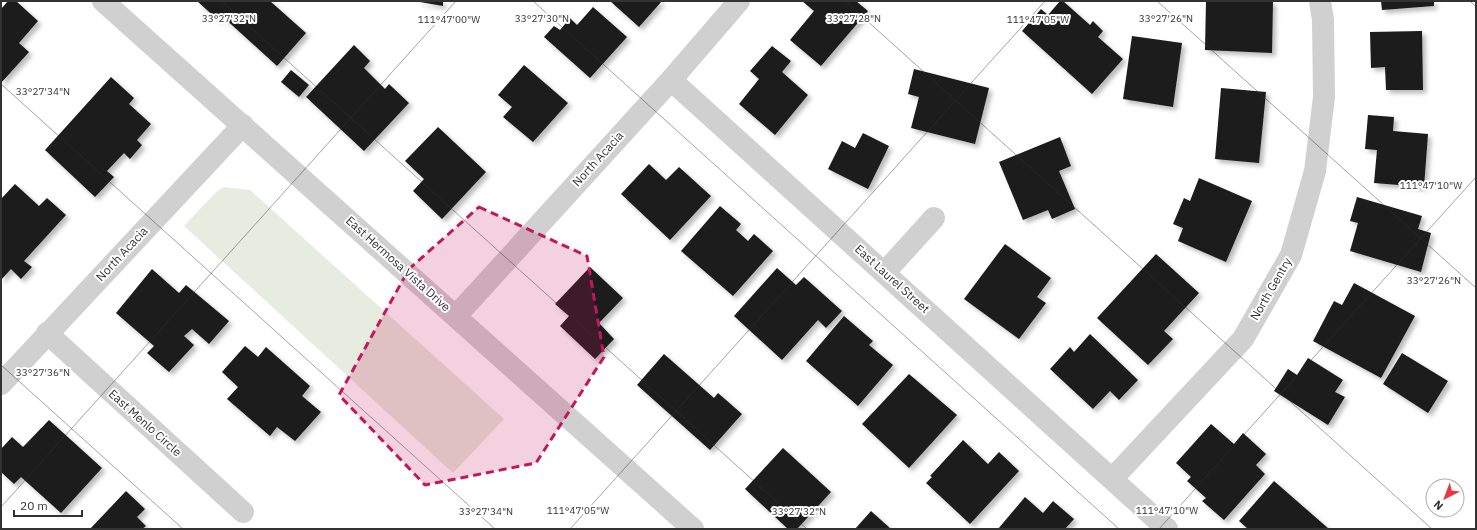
<svg xmlns="http://www.w3.org/2000/svg" width="1477" height="530" viewBox="0 0 1477 530" font-family="'IBM Plex Sans',sans-serif">
  <style>
    .green { fill: #e6ecdf }
    .building { fill: #1a1a1a; filter: url(#shadow) }
    .lines { fill: none; stroke-linecap: round; stroke-linejoin: round }
    .minor { stroke: #d0d0d0; stroke-width: 22 }
    .marked { fill: #c2185b; fill-opacity: 0.2; stroke: #c2185b; stroke-width: 3; stroke-dasharray: 8 5; stroke-linejoin: round }
    .ticks { fill: none; stroke: #333; stroke-width: 1; stroke-opacity: 0.45 }
    .labels { text-anchor: middle; stroke-width: 4; stroke-linejoin: round; paint-order: stroke }
    .street-label { font-size: 12px; fill: #333; stroke: #fff }
    .ticks-label { font-size: 10px; text-anchor: middle; fill: #333; stroke: #fff; stroke-width: 4; stroke-linejoin: round; paint-order: stroke }
  </style>
  <defs>
    <filter id="shadow"><feDropShadow dx="3.5" dy="3.5" stdDeviation="2" flood-color="#0004"/></filter>
  </defs>
  <rect width="100%" height="100%" fill="#fff"/>
  <polygon class="green" points="224,187 250,190 504,419 453,473 184,226 216,192"/>
  <g class="building">
    <polygon points="8,1 16,1 38,21 19,43 29,52 1,83 1,9"/>
    <polygon points="197,1 270,1 306,33 277,66 222,16 218,20"/>
    <polygon points="414,1 443,1 443,6"/>
    <polygon points="610,1 662,1 639,27"/>
    <polygon points="802,1 856,1 868,11 821,66 790,40 814,11"/>
    <polygon points="1060,1 1063,1 1090,25 1093,21 1103,31 1098,37 1123,59 1092,94 1022,31 1041,9 1048,15"/>
    <polygon points="1206,1 1273,1 1272,53 1205,50"/>
    <polygon points="1381,1 1434,1 1434,6 1382,10"/>
    <polygon points="593,7 627,37 590,78 544,37 554,26 560,30 570,18 577,25"/>
    <polygon points="1422,31 1423,90 1386,90 1385,67 1371,68 1370,32"/>
    <polygon points="1132,36 1182,43 1173,107 1123,99"/>
    <polygon points="354,45 370,61 364,68 385,89 389,84 409,103 364,151 306,97"/>
    <polygon points="772,46 791,61 782,72 808,95 775,135 739,104 759,79 750,71"/>
    <polygon points="524,65 568,103 533,142 503,117 512,107 498,95"/>
    <polygon points="914,69 989,88 975,144 911,128 919,97 908,94"/>
    <polygon points="291,70 309,85 299,97 281,82"/>
    <polygon points="111,77 134,98 129,104 151,124 137,140 142,145 130,159 124,153 107,171 114,177 95,197 45,150"/>
    <polygon points="1221,88 1266,92 1259,163 1215,159"/>
    <polygon points="1368,115 1394,117 1393,131 1428,134 1424,187 1374,183 1377,150 1365,149"/>
    <polygon points="438,127 486,172 442,219 413,191 424,179 405,161"/>
    <polygon points="863,133 889,146 868,189 828,169 842,141 855,148"/>
    <polygon points="1060,137 1071,166 1059,171 1075,209 1052,219 1048,210 1023,220 999,162"/>
    <polygon points="649,164 666,180 679,167 711,196 670,240 621,194"/>
    <polygon points="1199,178 1252,201 1226,262 1178,241 1183,228 1173,224 1184,198 1190,201"/>
    <polygon points="15,184 39,206 47,198 66,215 24,261 32,267 21,279 11,269 1,280 1,199"/>
    <polygon points="1357,197 1422,216 1418,229 1431,233 1421,272 1350,251 1358,223 1350,221"/>
    <polygon points="720,206 741,224 736,230 748,241 754,234 773,251 733,296 681,251"/>
    <polygon points="1005,244 1051,278 1037,297 1046,303 1019,339 964,299"/>
    <polygon points="1156,254 1199,293 1164,331 1173,339 1148,365 1097,318"/>
    <polygon points="590,267 623,298 599,323 614,339 595,359 560,326 569,316 555,304"/>
    <polygon points="777,268 796,285 804,277 842,311 826,328 818,320 782,360 734,316"/>
    <polygon points="152,269 179,293 186,285 229,321 209,344 192,329 184,336 194,345 169,372 147,353 154,346 116,313"/>
    <polygon points="1354,283 1415,316 1381,378 1313,341 1334,301 1342,305"/>
    <polygon points="844,316 873,341 869,345 893,365 858,406 806,361"/>
    <polygon points="1090,334 1138,380 1119,400 1110,391 1093,409 1050,369 1070,347 1074,352"/>
    <polygon points="245,346 258,357 266,347 310,386 302,396 321,412 295,441 277,427 270,436 227,399 238,387 222,372"/>
    <polygon points="1402,353 1448,381 1428,413 1383,384"/>
    <polygon points="664,354 714,398 718,393 742,414 710,450 637,385"/>
    <polygon points="1308,358 1343,380 1335,392 1345,397 1328,425 1274,391 1288,369 1297,375"/>
    <polygon points="909,374 957,415 909,468 862,424"/>
    <polygon points="49,420 102,468 61,513 21,477 14,484 1,472 1,449 12,437 23,447"/>
    <polygon points="1211,424 1234,444 1243,433 1266,454 1256,465 1265,474 1224,520 1202,501 1206,498 1187,481 1191,477 1176,463"/>
    <polygon points="963,440 988,464 999,452 1019,471 970,524 926,483 932,477 930,476"/>
    <polygon points="783,448 831,492 797,529 788,529 745,489"/>
    <polygon points="1274,481 1329,529 1248,529 1239,521"/>
    <polygon points="126,491 145,509 137,517 146,526 142,529 90,529"/>
    <polygon points="1025,497 1043,513 1053,501 1074,519 1065,529 998,529"/>
    <polygon points="871,511 891,529 855,529"/>
  </g>
  <g class="lines">
    <g class="minor">
      <polyline points="103,1 693,529"/>
      <polyline points="671,80 1167,529"/>
      <polyline points="885,272 934,218"/>
      <polyline points="456,316 671,80 739,1"/>
      <polyline points="47,333 243,512"/>
      <polyline points="1,384 243,125"/>
      <polyline points="1112,479 1243,339 1291,255 1315,171 1324,97 1323,20 1320,1"/>
    </g>
  </g>
  <path class="marked" d="M479,207l108,49 17,101 -68,106 -111,22 -86,-90 70,-126z"/>
  <path class="ticks" d="M221,1l586,528M533,1l586,528M845,1l587,528M1157,1l319,287M1470,1l6,6M1,84l494,445M1,365l182,164M1,507l455,-506M570,529l475,-528M1159,529l317,-352"/>
  <g class="labels">
    <g class="street-label">
      <text transform="translate(598 159) rotate(-48)" y="4">North Acacia</text>
      <text transform="translate(122 254) rotate(-47)" y="4">North Acacia</text>
      <text transform="translate(398 264) rotate(42)" y="4">East Hermosa Vista Drive</text>
      <text transform="translate(892 279) rotate(42)" y="4">East Laurel Street</text>
      <text transform="translate(1271 289) rotate(-60)" y="4">North Gentry</text>
      <text transform="translate(145 423) rotate(42)" y="4">East Menlo Circle</text>
    </g>
  </g>
  <g class="ticks-label">
    <text x="854" y="22">33°27'28"N</text>
    <text x="1166" y="22">33°27'26"N</text>
    <text x="229" y="22">33°27'32"N</text>
    <text x="542" y="22">33°27'30"N</text>
    <text x="449" y="23">111°47'00"W</text>
    <text x="1038" y="23">111°47'05"W</text>
    <text x="43" y="95">33°27'34"N</text>
    <text x="1431" y="189">111°47'10"W</text>
    <text x="1434" y="284">33°27'26"N</text>
    <text x="43" y="376">33°27'36"N</text>
    <text x="578" y="514">111°47'05"W</text>
    <text x="1167" y="514">111°47'10"W</text>
    <text x="486" y="515">33°27'34"N</text>
    <text x="799" y="515">33°27'32"N</text>
  </g>
  <rect width="1477" height="530" fill="none" stroke="#333333" stroke-width="4"/>
  <g transform="translate(1445 498) rotate(222)"><circle r="19" fill="#ffffff" stroke="#adadad"/>
  <path d="M0-3L7 15L0 10L-7 15Z" fill="#e63946"/>
  <text y="-6" font-size="11" font-weight="bold" text-anchor="middle" fill="#333333">N</text>
  </g>
  <path d="M14 510v6h68v-6" fill="none" stroke="#333333" stroke-width="2"/>
  <text x="20" y="510" font-size="12" fill="#333333" stroke="#ffffff" stroke-width="3" paint-order="stroke">20 m</text>
</svg>
